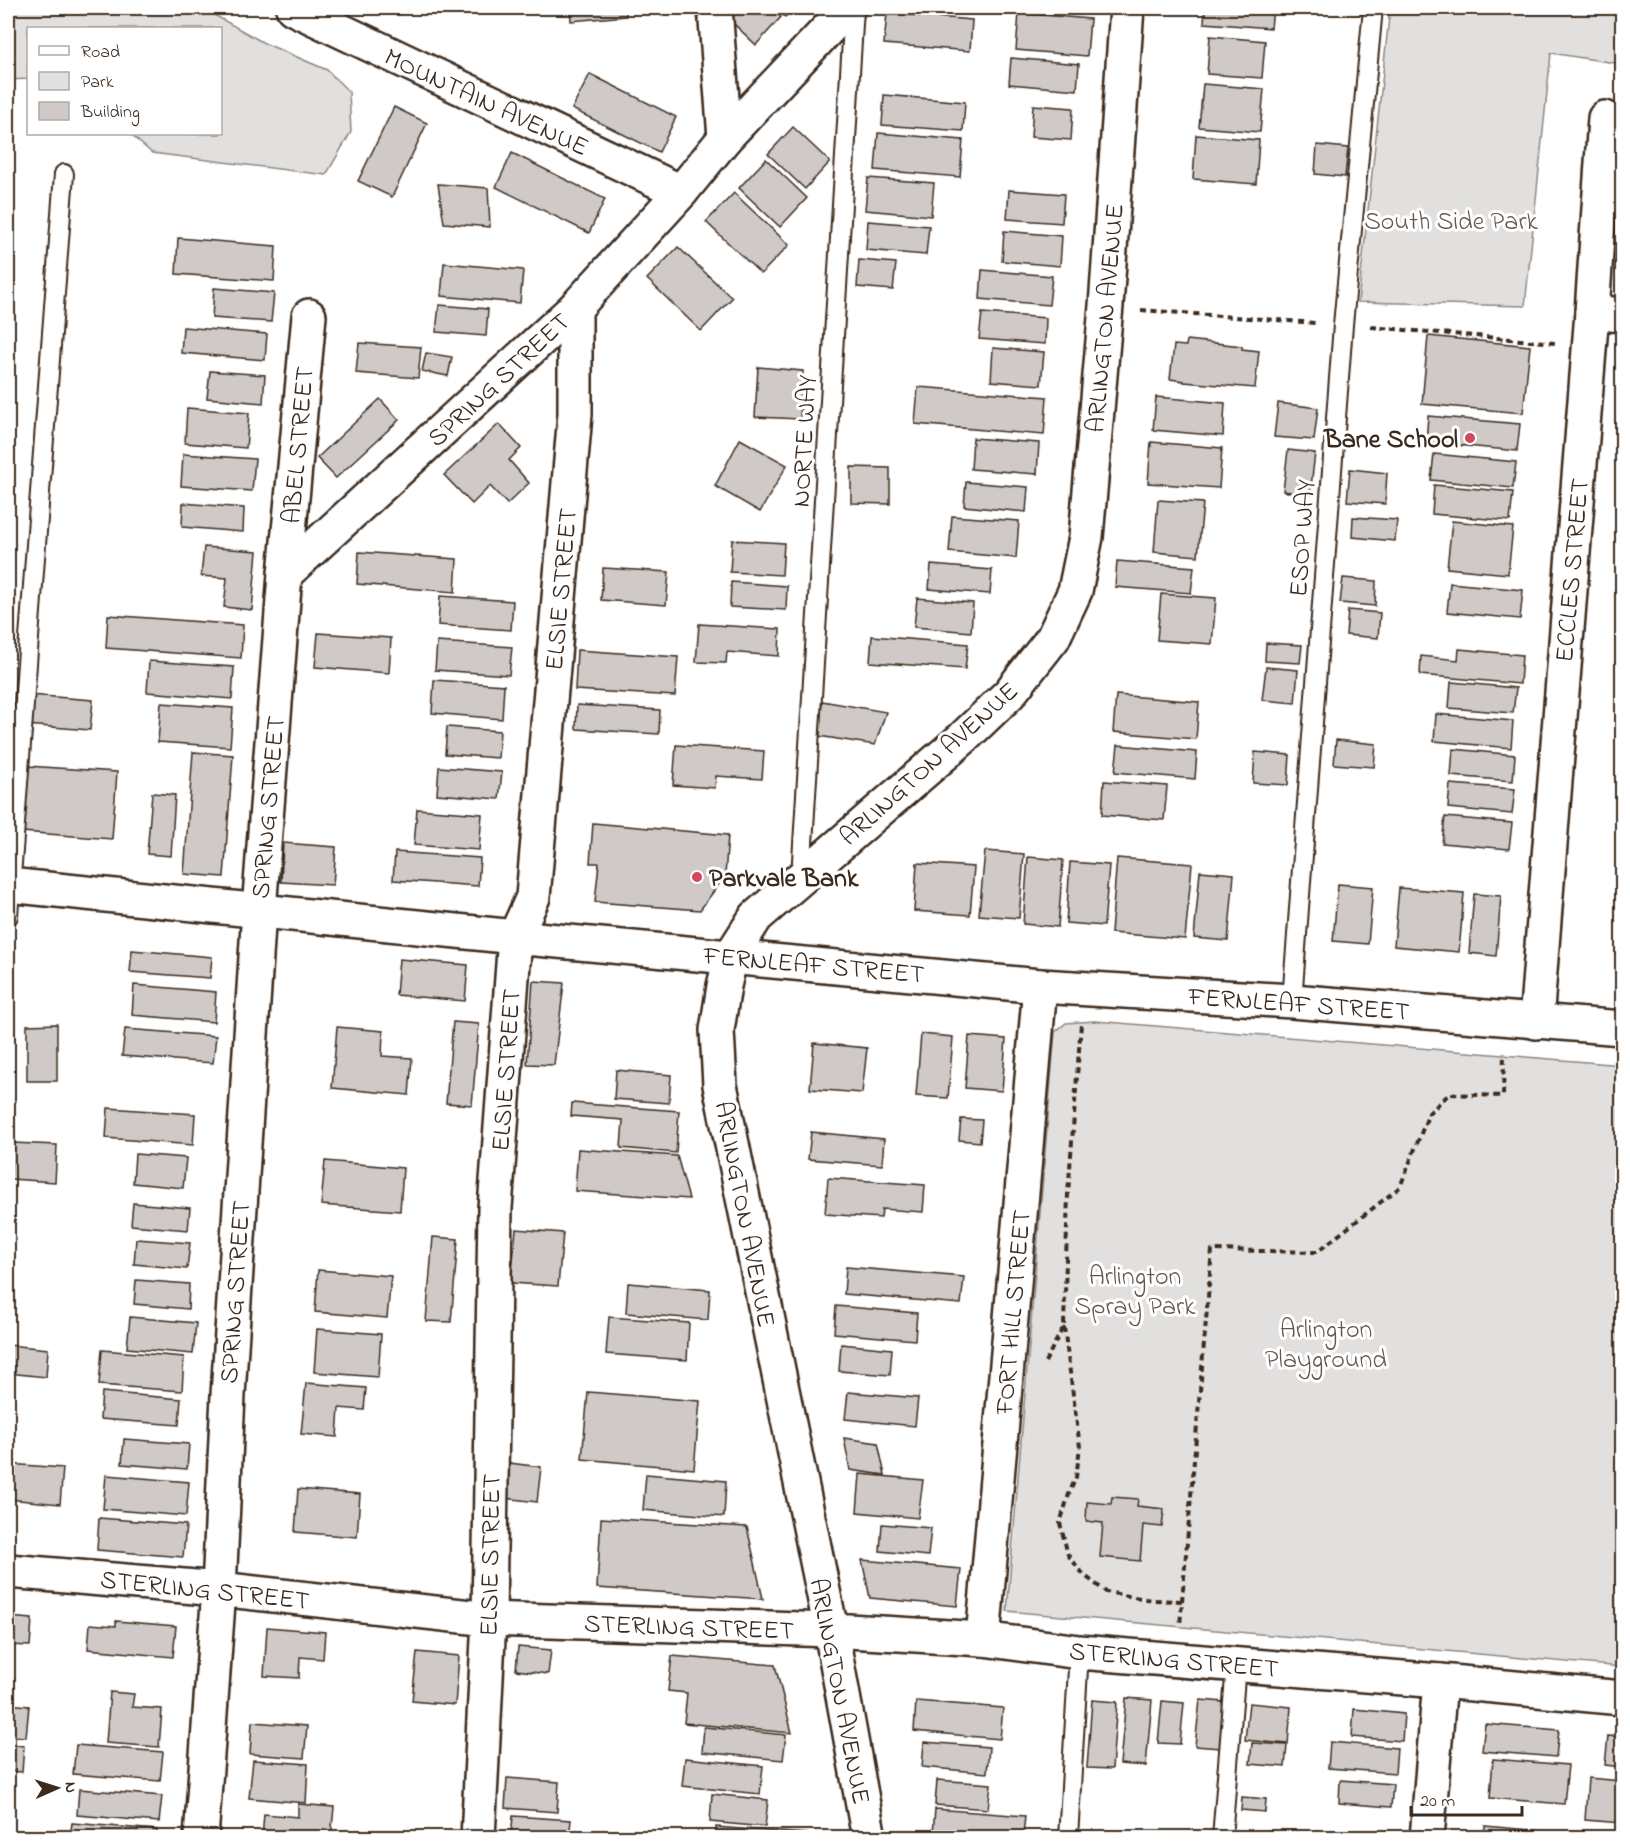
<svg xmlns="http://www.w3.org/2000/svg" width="1630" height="1845" viewBox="0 0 1630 1845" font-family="'Indie Flower',sans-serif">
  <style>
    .green { fill: #e2e0de; stroke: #8e857e; stroke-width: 1.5 }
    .building { fill: #cfcac7; stroke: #3b2a1e; stroke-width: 1.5 }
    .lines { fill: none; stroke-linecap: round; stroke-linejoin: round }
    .lane-casing { stroke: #3b2a1e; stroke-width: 22 }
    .street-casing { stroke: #3b2a1e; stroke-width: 38 }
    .secondary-casing { stroke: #3b2a1e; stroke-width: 38 }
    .path { stroke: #3b2a1e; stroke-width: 4; stroke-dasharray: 6 4.5; stroke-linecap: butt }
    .lane { stroke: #fff; stroke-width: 18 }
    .street { stroke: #fff; stroke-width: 33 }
    .secondary { stroke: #fff; stroke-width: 33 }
    .poi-dot { fill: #d1495b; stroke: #fff; stroke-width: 2 }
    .labels { text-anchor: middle; stroke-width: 6; stroke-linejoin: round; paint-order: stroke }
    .street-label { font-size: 26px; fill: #3b2a1e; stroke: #fff }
    .park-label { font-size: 26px; fill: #65584e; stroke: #fff }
    .poi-label { font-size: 26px; font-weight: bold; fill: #3b2a1e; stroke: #fff; text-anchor: end }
  </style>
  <rect width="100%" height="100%" fill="#fff"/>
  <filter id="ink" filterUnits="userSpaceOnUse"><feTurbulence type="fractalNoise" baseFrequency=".0167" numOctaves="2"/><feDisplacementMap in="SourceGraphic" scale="12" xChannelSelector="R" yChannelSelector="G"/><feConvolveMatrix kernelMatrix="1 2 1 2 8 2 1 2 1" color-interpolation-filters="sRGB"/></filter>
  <g filter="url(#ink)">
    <g class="green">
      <polygon points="8,8 202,8 264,43 327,70 349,92 351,132 326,175 152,153 130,134 220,134 220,28 28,28 28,79 8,80"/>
      <polygon points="1390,8 1622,8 1622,64 1551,53 1525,306 1358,302"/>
      <polygon points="1095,1021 1622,1065 1622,1667 1007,1611 1055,1032 1066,1023"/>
    </g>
    <g class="building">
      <polygon points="570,8 626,8 626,16 571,21"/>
      <polygon points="729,8 770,8 781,17 756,45 733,23"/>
      <polygon points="775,8 793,8 785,17"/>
      <polygon points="1049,8 1081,8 1081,10"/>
      <polygon points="1205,8 1273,8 1271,28 1204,23"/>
      <polygon points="887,13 972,20 970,51 884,44"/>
      <polygon points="1019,13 1090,19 1087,56 1016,50"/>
      <polygon points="1210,36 1265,41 1262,78 1207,74"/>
      <polygon points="1011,58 1079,64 1077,90 1009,84"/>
      <polygon points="590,74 676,117 659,152 572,109"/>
      <polygon points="1203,84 1264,89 1260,132 1199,127"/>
      <polygon points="884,95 965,102 963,131 882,125"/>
      <polygon points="1033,105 1073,108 1071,140 1031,137"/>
      <polygon points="394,107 427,123 392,197 358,181"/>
      <polygon points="793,127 830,162 805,189 768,154"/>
      <polygon points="878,133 963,140 960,177 875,170"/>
      <polygon points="1196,135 1259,140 1256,184 1193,179"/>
      <polygon points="1317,145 1348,148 1345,177 1315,174"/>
      <polygon points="512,153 605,199 589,233 496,187"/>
      <polygon points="766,159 807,198 780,227 739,188"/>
      <polygon points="868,178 934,183 931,216 865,210"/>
      <polygon points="438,184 488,188 490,227 444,223"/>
      <polygon points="1009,190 1064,194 1062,223 1007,219"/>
      <polygon points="734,193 789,245 761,274 706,222"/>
      <polygon points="868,221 929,226 926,255 866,250"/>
      <polygon points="1004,231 1062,236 1060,266 1002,261"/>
      <polygon points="178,238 276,246 274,281 176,274"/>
      <polygon points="678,247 732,298 701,331 647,279"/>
      <polygon points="859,260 896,263 893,290 857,287"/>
      <polygon points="444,263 523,270 520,303 441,296"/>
      <polygon points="982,270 1052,276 1049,305 980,299"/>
      <polygon points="214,288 274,293 271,322 212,318"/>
      <polygon points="439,305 488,309 486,336 436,332"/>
      <polygon points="982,313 1046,318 1045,344 979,339"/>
      <polygon points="183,327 267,334 265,360 181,353"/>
      <polygon points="1428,336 1530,346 1523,413 1422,404"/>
      <polygon points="1187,340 1242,346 1242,349 1259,351 1255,388 1184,382 1184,381 1170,379 1174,345 1186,346"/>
      <polygon points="359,343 421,347 418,378 356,373"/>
      <polygon points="993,348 1044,352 1041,385 991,381"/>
      <polygon points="426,353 452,357 448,376 422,371"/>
      <polygon points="758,367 803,371 800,419 755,417"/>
      <polygon points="210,371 265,375 263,403 207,398"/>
      <polygon points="918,387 1047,397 1044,435 915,424"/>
      <polygon points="1156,397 1225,403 1223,436 1153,430"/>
      <polygon points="380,399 399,420 336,478 317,458"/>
      <polygon points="1278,403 1318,408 1314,440 1274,437"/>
      <polygon points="187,408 249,413 246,448 185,443"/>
      <polygon points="1428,416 1520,424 1517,451 1426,442"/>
      <polygon points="499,424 521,448 509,460 529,483 507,504 490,486 472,504 444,475"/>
      <polygon points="973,438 1039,443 1037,474 971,469"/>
      <polygon points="740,439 787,465 760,512 715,486"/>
      <polygon points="1151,442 1222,448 1219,488 1148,483"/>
      <polygon points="1288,450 1315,453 1310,495 1283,491"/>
      <polygon points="183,454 255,459 252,491 181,486"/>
      <polygon points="1434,454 1516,462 1513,488 1431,480"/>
      <polygon points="851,467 890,468 890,504 851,503"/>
      <polygon points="1350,469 1387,473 1385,504 1347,501"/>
      <polygon points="966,482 1028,487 1026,512 964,506"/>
      <polygon points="1434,485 1513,492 1510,521 1432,514"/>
      <polygon points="1158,500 1203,503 1198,556 1154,552"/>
      <polygon points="183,503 244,508 243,532 182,527"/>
      <polygon points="952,516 1019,521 1016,558 949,552"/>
      <polygon points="1353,517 1397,520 1395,541 1352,537"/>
      <polygon points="1452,521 1513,527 1508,574 1447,568"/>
      <polygon points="732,540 784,543 782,575 730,572"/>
      <polygon points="204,547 257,551 252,610 224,607 227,578 201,576"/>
      <polygon points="359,552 457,559 455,592 357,584"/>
      <polygon points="1117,561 1194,567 1191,593 1115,587"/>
      <polygon points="931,565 992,570 990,594 929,589"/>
      <polygon points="603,568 669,572 666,605 601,600"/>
      <polygon points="1343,578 1376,581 1375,606 1340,603"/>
      <polygon points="731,582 787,586 786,610 730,607"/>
      <polygon points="1450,583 1523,590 1520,619 1447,612"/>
      <polygon points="1161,594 1216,598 1212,644 1157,640"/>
      <polygon points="440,596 513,601 511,630 438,625"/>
      <polygon points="917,598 973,603 971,632 914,627"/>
      <polygon points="1348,610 1380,613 1378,638 1346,635"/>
      <polygon points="108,615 243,625 241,658 106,648"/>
      <polygon points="699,624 780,629 779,656 727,652 726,663 696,662"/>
      <polygon points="318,633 391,638 389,673 315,667"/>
      <polygon points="872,636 968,644 965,669 870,662"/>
      <polygon points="437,642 512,647 509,675 435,670"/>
      <polygon points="1266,643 1302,645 1300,663 1265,661"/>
      <polygon points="1459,649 1522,655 1520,684 1420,675 1421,656 1458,660"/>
      <polygon points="577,650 678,657 675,696 575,690"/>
      <polygon points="149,661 234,667 232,699 147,692"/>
      <polygon points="1266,667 1298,670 1295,703 1262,700"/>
      <polygon points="434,680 504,685 502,719 432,713"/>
      <polygon points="1451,682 1516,688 1513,713 1449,708"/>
      <polygon points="29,695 93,700 90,730 26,725"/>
      <polygon points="1116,695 1199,702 1196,739 1113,732"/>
      <polygon points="822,701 886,712 875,745 819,736"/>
      <polygon points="161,703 233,708 230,747 158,742"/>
      <polygon points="577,705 660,710 659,734 576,729"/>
      <polygon points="1436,714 1513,721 1511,748 1434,741"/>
      <polygon points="447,727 500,731 498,758 445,754"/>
      <polygon points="1336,740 1376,744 1374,767 1334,764"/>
      <polygon points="676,745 764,751 762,779 716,776 715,788 673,785"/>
      <polygon points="1118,745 1197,752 1195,779 1115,772"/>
      <polygon points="1453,749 1515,755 1513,781 1451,776"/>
      <polygon points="193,752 233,755 224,877 184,874"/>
      <polygon points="1255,752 1290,755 1288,785 1253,783"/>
      <polygon points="27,766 117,772 112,839 22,832"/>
      <polygon points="439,767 502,772 499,799 437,794"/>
      <polygon points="1104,781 1167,786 1164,820 1102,815"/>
      <polygon points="1450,784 1515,789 1512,814 1448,808"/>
      <polygon points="152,793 175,795 171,856 147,854"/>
      <polygon points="417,809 482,814 479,850 414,845"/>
      <polygon points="1445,817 1512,823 1509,849 1442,843"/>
      <polygon points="593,823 728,835 725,876 700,910 595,902 599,863 590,863"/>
      <polygon points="283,843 336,847 333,885 281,882"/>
      <polygon points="985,851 1024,854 1019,918 979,915"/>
      <polygon points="395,852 480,858 478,886 393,880"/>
      <polygon points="1028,857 1063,860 1058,927 1023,924"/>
      <polygon points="1117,858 1192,864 1185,939 1111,933"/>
      <polygon points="1070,862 1109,865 1104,926 1066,923"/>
      <polygon points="917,863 974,867 970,915 914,911"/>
      <polygon points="1200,871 1234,874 1228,941 1194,938"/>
      <polygon points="1338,884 1373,887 1368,944 1333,941"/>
      <polygon points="1399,888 1464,893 1459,952 1394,946"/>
      <polygon points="1474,894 1501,896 1496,956 1469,953"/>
      <polygon points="132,950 212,957 210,978 130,972"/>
      <polygon points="399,959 468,965 465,1001 396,995"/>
      <polygon points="533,981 564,983 554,1065 527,1064"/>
      <polygon points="134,985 216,992 214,1022 132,1015"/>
      <polygon points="453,1022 479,1024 472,1105 446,1103"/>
      <polygon points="57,1024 57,1081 27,1081 27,1025"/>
      <polygon points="337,1027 383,1031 382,1056 412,1058 409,1095 332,1088"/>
      <polygon points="125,1029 216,1036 213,1063 122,1056"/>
      <polygon points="921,1034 953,1037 948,1098 916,1096"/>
      <polygon points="969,1036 1006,1039 1002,1091 965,1088"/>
      <polygon points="814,1043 867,1048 862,1093 810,1089"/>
      <polygon points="616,1070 671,1075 669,1103 614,1099"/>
      <polygon points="572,1103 679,1111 676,1153 621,1148 623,1120 571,1116"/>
      <polygon points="108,1108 195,1114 193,1145 106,1138"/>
      <polygon points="961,1119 982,1120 980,1142 959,1140"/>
      <polygon points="811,1132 884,1139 882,1165 808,1159"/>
      <polygon points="12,1143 57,1145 55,1182 10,1179"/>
      <polygon points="578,1149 677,1156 689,1199 575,1191"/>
      <polygon points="135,1154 186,1158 183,1188 133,1183"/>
      <polygon points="325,1161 403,1168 400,1211 321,1205"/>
      <polygon points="828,1178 925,1185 923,1212 882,1209 881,1218 825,1214"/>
      <polygon points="133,1203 190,1208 188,1230 131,1225"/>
      <polygon points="516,1229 563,1233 558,1286 511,1283"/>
      <polygon points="433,1237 458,1239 451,1322 426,1321"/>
      <polygon points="136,1239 190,1243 187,1269 134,1264"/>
      <polygon points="846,1267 964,1277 961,1304 844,1294"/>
      <polygon points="318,1270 391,1276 387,1318 315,1312"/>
      <polygon points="136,1280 189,1284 188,1309 134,1304"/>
      <polygon points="628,1283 710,1290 708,1320 626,1313"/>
      <polygon points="836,1306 917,1313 915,1340 834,1333"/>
      <polygon points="130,1317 196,1323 193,1354 127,1348"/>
      <polygon points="609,1317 689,1323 687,1360 606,1354"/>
      <polygon points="317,1329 381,1334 378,1377 314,1372"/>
      <polygon points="841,1344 892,1349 890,1375 839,1371"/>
      <polygon points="8,1345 48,1349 46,1377 8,1373"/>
      <polygon points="102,1350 184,1357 182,1391 99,1385"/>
      <polygon points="306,1383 366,1388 364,1410 339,1408 337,1437 301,1434"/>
      <polygon points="102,1392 181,1399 179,1425 100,1419"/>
      <polygon points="588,1392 700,1401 694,1469 582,1459"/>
      <polygon points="848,1392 918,1398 915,1426 845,1419"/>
      <polygon points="844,1438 878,1443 885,1475 850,1470"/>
      <polygon points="124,1439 189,1444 187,1469 122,1464"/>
      <polygon points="509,1463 541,1467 537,1502 505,1498"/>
      <polygon points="8,1464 63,1468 60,1504 8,1499"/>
      <polygon points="646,1474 726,1481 724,1517 643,1510"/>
      <polygon points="860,1474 923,1480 918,1518 857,1512"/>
      <polygon points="106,1475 189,1482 186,1516 103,1509"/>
      <polygon points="298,1489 360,1494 357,1537 295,1532"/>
      <polygon points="1112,1497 1138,1499 1137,1506 1164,1509 1162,1527 1143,1525 1140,1561 1100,1557 1103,1523 1086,1521 1087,1502 1111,1504"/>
      <polygon points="99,1518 186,1525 183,1557 97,1550"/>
      <polygon points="601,1518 747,1527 763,1599 597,1588"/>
      <polygon points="882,1524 931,1528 928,1556 880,1551"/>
      <polygon points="862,1560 961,1569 957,1606 870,1598"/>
      <polygon points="8,1617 32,1619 30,1646 8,1645"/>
      <polygon points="116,1621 176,1626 173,1657 88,1649 90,1624 116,1626"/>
      <polygon points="267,1627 325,1632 323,1659 300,1657 299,1678 264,1676"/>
      <polygon points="518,1647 551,1650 548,1674 516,1670"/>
      <polygon points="417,1652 459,1656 455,1705 412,1701"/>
      <polygon points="672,1656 775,1665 792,1733 684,1723 687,1693 668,1691"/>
      <polygon points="110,1692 134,1694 132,1707 162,1709 159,1747 106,1743"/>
      <polygon points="1126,1698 1152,1700 1146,1766 1120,1764"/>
      <polygon points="1092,1700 1117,1702 1112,1769 1087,1768"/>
      <polygon points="1200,1700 1224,1702 1220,1748 1195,1746"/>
      <polygon points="916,1701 1003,1708 1000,1739 914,1731"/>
      <polygon points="1162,1701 1184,1703 1180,1744 1158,1743"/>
      <polygon points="1249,1703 1291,1707 1288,1744 1245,1740"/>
      <polygon points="8,1704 29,1706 26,1737 8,1736"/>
      <polygon points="1354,1709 1404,1714 1402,1741 1352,1737"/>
      <polygon points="252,1722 307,1726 304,1758 250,1754"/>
      <polygon points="1485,1724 1559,1730 1556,1757 1482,1751"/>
      <polygon points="704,1727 786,1735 783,1760 702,1752"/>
      <polygon points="1608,1736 1622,1737 1622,1767 1605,1765"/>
      <polygon points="924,1742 989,1747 987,1773 922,1767"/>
      <polygon points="1330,1742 1397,1748 1395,1773 1328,1768"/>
      <polygon points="1252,1743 1287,1745 1285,1767 1250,1764"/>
      <polygon points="8,1744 24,1746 22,1772 8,1771"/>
      <polygon points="76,1745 163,1752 160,1781 73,1774"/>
      <polygon points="685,1758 763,1766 760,1794 682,1786"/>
      <polygon points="1493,1759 1568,1765 1564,1804 1490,1798"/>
      <polygon points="253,1760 308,1764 306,1803 249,1798"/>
      <polygon points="507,1778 559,1782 557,1812 505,1808"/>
      <polygon points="1588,1778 1622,1781 1622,1823 1585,1820"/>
      <polygon points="937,1780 991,1784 988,1809 935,1805"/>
      <polygon points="1340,1780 1393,1784 1391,1807 1339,1803"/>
      <polygon points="79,1789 162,1796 159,1822 77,1815"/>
      <polygon points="712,1794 768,1800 765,1827 710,1822"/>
      <polygon points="1242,1797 1266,1799 1265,1812 1241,1810"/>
      <polygon points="298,1804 334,1807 331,1838 262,1838 264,1814 298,1817"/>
      <polygon points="935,1809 1025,1816 1023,1836 988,1833 987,1838 975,1838 933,1834"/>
      <polygon points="513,1816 571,1820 569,1838 511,1838"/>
      <polygon points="72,1823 157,1830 156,1838 70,1838"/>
      <polygon points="1485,1826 1541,1831 1541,1838 1484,1838"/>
      <polygon points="716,1827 807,1834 807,1838 716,1838"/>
    </g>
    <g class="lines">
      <g class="lane-casing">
        <g id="lane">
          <polyline points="801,877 854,8"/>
          <polyline points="8,916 64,174"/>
          <polyline points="1292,1001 1343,325 1373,8"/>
          <polyline points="1068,1838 1079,1652"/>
          <polyline points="1222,1838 1236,1665"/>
        </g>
      </g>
      <g class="street-casing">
        <g id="street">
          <polyline points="715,8 725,138"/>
          <polyline points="1592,312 1622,315"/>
          <polyline points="285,574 309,316"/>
          <polyline points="8,885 515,937 1040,986 1292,1001 1622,1028"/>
          <polyline points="1536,1022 1592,312 1605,118"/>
          <polyline points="8,1571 219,1589 489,1619 831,1630 983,1639 1079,1652 1440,1681 1622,1698"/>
          <polyline points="983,1639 1040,986"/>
          <polyline points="478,1838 489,1619 495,1208 515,937 533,897 575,414 575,308"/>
          <polyline points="1427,1838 1440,1681"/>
        </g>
      </g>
      <g class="secondary-casing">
        <g id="secondary">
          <polyline points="293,8 681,192"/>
          <polyline points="201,1838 219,1589 228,1395 259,910 285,574 575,308 681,192 725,138 848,8"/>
          <polyline points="869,1838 831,1630 720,1085 717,1030 724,986 731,956 756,917 963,738 1009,694 1053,638 1075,591 1086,537 1106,306 1127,8"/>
        </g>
      </g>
      <g class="path">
        <polyline points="1141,310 1316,323"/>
        <polyline points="1371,327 1555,343"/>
        <polyline points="1064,1327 1080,1447 1076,1477 1069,1494 1060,1523 1068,1555 1084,1575 1106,1592 1151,1600 1182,1601 1180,1626"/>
        <polyline points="1045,1362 1064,1326 1068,1194 1081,1024"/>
        <polyline points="1182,1601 1212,1250 1317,1252 1400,1187 1429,1113 1449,1094 1503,1096 1504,1053"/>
      </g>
      <use href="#lane" class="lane"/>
      <use href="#street" class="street"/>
      <use href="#secondary" class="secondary"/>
    </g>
  </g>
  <g class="poi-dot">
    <circle cx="1470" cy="438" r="6"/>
    <circle cx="697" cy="877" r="6"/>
  </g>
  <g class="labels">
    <g class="street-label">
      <text transform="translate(487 101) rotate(25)" y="9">MOUNTAIN AVENUE</text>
      <text transform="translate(1104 318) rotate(-85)" y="9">ARLINGTON AVENUE</text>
      <text transform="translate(498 379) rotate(-43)" y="9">SPRING STREET</text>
      <text transform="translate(803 441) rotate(-87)" y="9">NORTE WAY</text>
      <text transform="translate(297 445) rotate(-85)" y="9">ABEL STREET</text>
      <text transform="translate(1301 538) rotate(-86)" y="9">ESOP WAY</text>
      <text transform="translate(1571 570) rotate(-85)" y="9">ECCLES STREET</text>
      <text transform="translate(560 589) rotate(-85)" y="9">ELSIE STREET</text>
      <text transform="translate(928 763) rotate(-42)" y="9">ARLINGTON AVENUE</text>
      <text transform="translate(267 807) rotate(-85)" y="9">SPRING STREET</text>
      <text transform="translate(814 964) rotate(5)" y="9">FERNLEAF STREET</text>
      <text transform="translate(1299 1003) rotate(4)" y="9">FERNLEAF STREET</text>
      <text transform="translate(505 1070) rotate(-86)" y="9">ELSIE STREET</text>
      <text transform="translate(746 1214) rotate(79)" y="9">ARLINGTON AVENUE</text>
      <text transform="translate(234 1292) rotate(-86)" y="9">SPRING STREET</text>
      <text transform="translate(1012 1312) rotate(-85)" y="9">FORT HILL STREET</text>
      <text transform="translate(489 1555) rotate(-89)" y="9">ELSIE STREET</text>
      <text transform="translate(205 1589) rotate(6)" y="9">STERLING STREET</text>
      <text transform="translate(689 1626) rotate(2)" y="9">STERLING STREET</text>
      <text transform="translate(1174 1659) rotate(5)" y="9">STERLING STREET</text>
      <text transform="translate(841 1691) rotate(79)" y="9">ARLINGTON AVENUE</text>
    </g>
    <g class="park-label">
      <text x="1451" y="229">South Side Park</text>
      <text x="1135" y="1284">Arlington<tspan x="1135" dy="30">Spray Park</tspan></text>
      <text x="1326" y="1337">Arlington<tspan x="1326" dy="30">Playground</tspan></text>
    </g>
    <g class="poi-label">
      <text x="1458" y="447">Bane School</text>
      <text x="709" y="886" text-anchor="start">Parkvale Bank</text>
    </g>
  </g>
  <rect width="1630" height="1845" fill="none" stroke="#fff" stroke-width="30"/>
  <rect x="15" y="15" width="1600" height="1815" fill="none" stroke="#3b2a1e" stroke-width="2" filter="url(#ink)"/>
  <rect x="27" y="27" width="195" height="108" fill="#ffffff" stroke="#b1aaa5" stroke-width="1.5"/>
  <rect x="39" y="46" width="30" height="9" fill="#ffffff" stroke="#b1aaa5" stroke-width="1.5"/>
  <text x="81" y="57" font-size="18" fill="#3b2a1e">Road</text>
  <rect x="39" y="72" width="30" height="18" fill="#e2e0de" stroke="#b1aaa5" stroke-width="1.5"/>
  <text x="81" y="87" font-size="18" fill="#3b2a1e">Park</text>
  <rect x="39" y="102" width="30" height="18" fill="#cfcac7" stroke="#b1aaa5" stroke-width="1.5"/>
  <text x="81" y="117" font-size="18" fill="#3b2a1e">Building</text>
  <g transform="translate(57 1788) rotate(87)" stroke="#ffffff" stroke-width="4.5" paint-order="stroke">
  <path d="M0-4.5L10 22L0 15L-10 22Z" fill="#3b2a1e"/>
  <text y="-9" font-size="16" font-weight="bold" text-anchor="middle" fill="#3b2a1e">N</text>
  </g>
  <path d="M1411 1806v9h111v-9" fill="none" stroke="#3b2a1e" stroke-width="3"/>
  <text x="1420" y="1806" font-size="18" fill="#3b2a1e" stroke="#ffffff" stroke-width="4.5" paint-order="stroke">20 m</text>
</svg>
